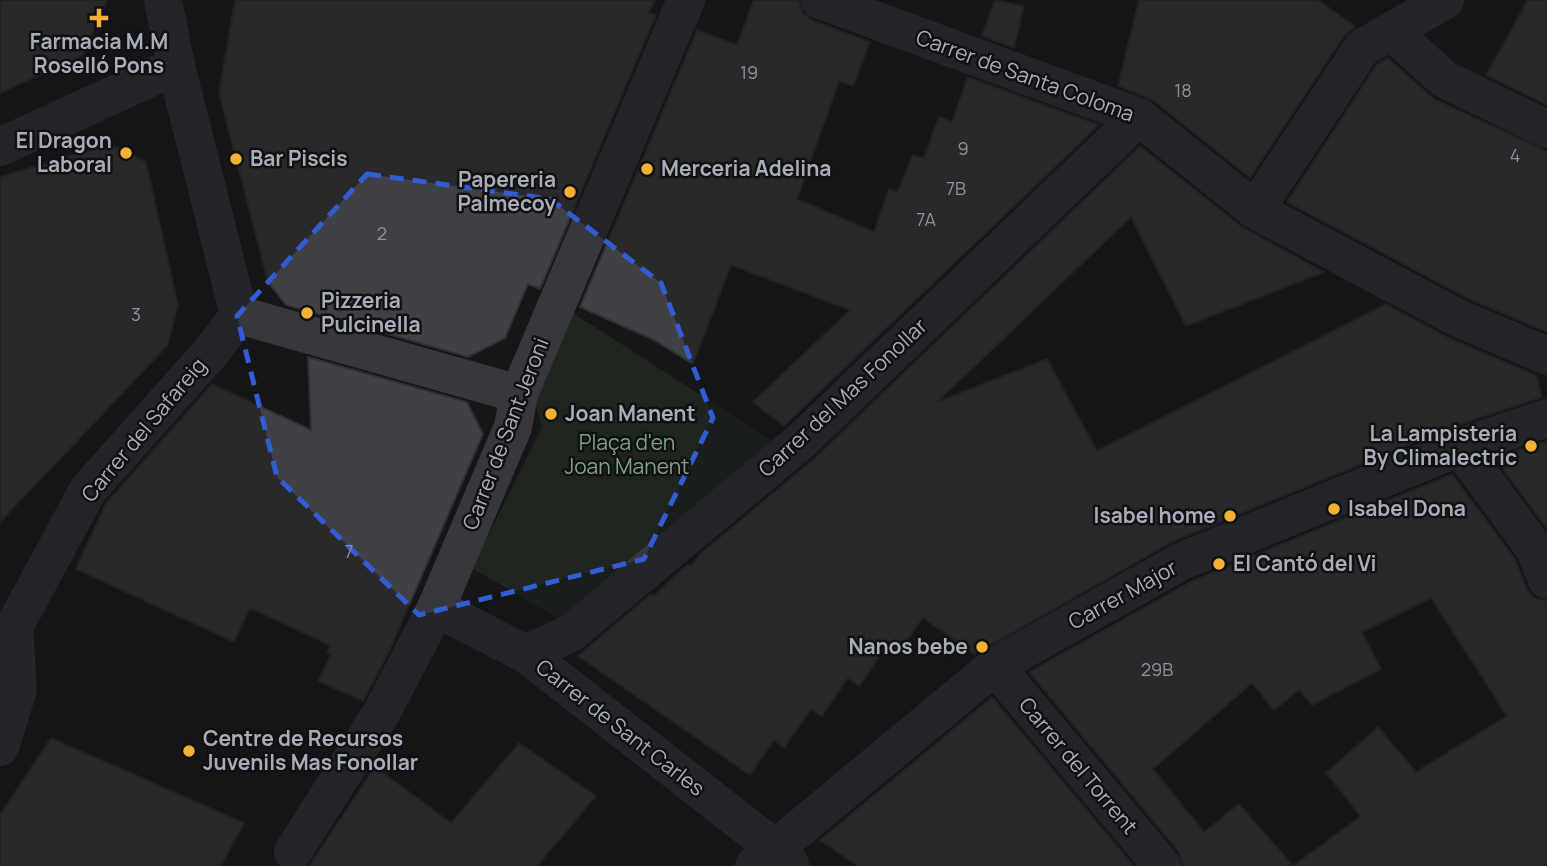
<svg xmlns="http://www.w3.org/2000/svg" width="1547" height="866" viewBox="0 0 1547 866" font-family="Manrope,sans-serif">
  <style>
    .green { fill: #1e261f }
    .building { fill: #404145; stroke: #303034; stroke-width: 2 }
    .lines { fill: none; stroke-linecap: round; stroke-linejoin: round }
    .minor { stroke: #37383d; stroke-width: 38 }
    .marked { fill: none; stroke: #325cd3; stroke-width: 5; stroke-dasharray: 14 9; stroke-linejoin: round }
    .poi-dot { fill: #f2b134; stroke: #111113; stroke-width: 2.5 }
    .labels { text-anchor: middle; stroke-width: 5; stroke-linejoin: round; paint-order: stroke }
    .number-label { font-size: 18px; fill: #8e929b }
    .poi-label { font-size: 21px; font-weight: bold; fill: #a8adb8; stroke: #111113; text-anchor: start }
    .street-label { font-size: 21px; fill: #a8adb8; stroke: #111113 }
    .park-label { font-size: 21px; fill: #7fa381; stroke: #111113 }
  </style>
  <rect width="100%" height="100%" fill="#161618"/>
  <polygon class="green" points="573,313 780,446 566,623 472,568 542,427 535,403"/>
  <g class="building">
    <polygon points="0,0 107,0 83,55 0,93"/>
    <polygon points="235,0 655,0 649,13 656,15 540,289 528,284 505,338 468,357 286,305 268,282 219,93"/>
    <polygon points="754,0 799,0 803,13 812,20 870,42 853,86 839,81 797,199 874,232 889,189 897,193 913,155 924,158 939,117 952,122 968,77 1099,125 784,426 753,402 850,310 731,265 693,364 654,340 580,307 697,30 737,45"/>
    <polygon points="995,0 1024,6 1014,48 982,36"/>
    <polygon points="1139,0 1318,0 1355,27 1344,36 1250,178 1153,100 1118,86"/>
    <polygon points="1528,0 1547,0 1547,105 1486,75"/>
    <polygon points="1388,58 1434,99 1547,151 1547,332 1467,298 1287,202 1377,64"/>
    <polygon points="109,144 146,162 178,305 167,346 0,522 0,177"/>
    <polygon points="1140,146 1242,227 1324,272 1186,326 1131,217 937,402 1047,359 1097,451 1386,304 1449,338 1536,375 1542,397 1452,427 1174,541 975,654 923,618 896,656 885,649 859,686 848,678 822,716 811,709 784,748 774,740 750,775 578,656 651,594 654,596 688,564 691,566 699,555 815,458"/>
    <polygon points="308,357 467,402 483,434 388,654 363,701 318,681 331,654 327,652 330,645 250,608 234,642 76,569 106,503 212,384 311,430"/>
    <polygon points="1547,441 1547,529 1495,458"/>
    <polygon points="1452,474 1515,559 1527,589 1534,598 1547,601 1547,866 1293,866 1361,816 1326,773 1378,727 1416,772 1507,716 1431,598 1362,632 1381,669 1312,705 1299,690 1274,710 1252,683 1153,769 1204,832 1239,804 1293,866 1183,866 1179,852 1029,672 1192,581"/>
    <polygon points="992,697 1134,866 858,866 820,840"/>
    <polygon points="51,738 244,823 221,866 0,866 0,815"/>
    <polygon points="519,743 596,796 537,866 309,866 375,767 451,823"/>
  </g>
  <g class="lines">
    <g class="minor">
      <polyline points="163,0 176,66 239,315"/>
      <polyline points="820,0 1139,117 1255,210 1458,318 1547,356"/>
      <polyline points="1391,31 1444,79 1547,129"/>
      <polyline points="0,147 176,66"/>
      <polyline points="1255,210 1362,48 1445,0"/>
      <polyline points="239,315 519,394"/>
      <polyline points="1460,447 1534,548 1547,580"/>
      <polyline points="436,608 526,654 773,847 790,864"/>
      <polyline points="526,654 571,633 800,442 1139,117"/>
      <polyline points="995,666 1162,866"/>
      <polyline points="0,747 18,689 14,627 88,490 211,352 239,315"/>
      <polyline points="293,852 383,710 436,608 513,427 519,394 686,0"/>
      <polyline points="754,866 995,666 1182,561 1460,447 1547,418"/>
    </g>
  </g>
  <path d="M0 0H1547V866H0ZM367,174l183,25 111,84 52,135 -69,141 -225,56 -142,-138 -40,-161z" fill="#161618" fill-opacity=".55" fill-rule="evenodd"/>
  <path class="marked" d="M367,174l183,25 111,84 52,135 -69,141 -225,56 -142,-138 -40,-161z"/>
  <g class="poi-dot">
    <path d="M95.5 7.5h7v7h7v7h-7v7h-7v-7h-7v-7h7z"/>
    <circle cx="126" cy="153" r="7"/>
    <circle cx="236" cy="159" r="7"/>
    <circle cx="647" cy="169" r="7"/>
    <circle cx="570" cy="192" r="7"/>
    <circle cx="307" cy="313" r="7"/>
    <circle cx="551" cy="414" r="7"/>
    <circle cx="1531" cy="446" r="7"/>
    <circle cx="1334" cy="509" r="7"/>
    <circle cx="1230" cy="516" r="7"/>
    <circle cx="1219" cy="564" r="7"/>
    <circle cx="982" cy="647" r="7"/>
    <circle cx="189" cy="751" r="7"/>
  </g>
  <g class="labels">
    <g class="number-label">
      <text x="749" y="79">19</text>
      <text x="1183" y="97">18</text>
      <text x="963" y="155">9</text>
      <text x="1515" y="162">4</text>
      <text x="956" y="195">7B</text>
      <text x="926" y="226">7A</text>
      <text x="382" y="240">2</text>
      <text x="136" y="321">3</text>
      <text x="349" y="558">7</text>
      <text x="1157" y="676">29B</text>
    </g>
    <g class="poi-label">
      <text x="99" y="49" text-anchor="middle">Farmacia M.M<tspan x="99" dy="24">Roselló Pons</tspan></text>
      <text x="112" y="148" text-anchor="end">El Dragon<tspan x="112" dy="24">Laboral</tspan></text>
      <text x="250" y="166">Bar Piscis</text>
      <text x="661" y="176">Merceria Adelina</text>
      <text x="556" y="187" text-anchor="end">Papereria<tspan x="556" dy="24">Palmecoy</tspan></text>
      <text x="321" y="308">Pizzeria<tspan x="321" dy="24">Pulcinella</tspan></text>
      <text x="565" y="421">Joan Manent</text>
      <text x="1517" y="441" text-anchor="end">La Lampisteria<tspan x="1517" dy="24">By Climalectric</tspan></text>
      <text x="1348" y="516">Isabel Dona</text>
      <text x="1216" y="523" text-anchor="end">Isabel home</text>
      <text x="1233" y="571">El Cantó del Vi</text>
      <text x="968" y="654" text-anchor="end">Nanos bebe</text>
      <text x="203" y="746">Centre de Recursos<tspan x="203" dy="24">Juvenils Mas Fonollar</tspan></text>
    </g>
    <g class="street-label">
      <text transform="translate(1025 76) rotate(20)" y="7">Carrer de Santa Coloma</text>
      <text transform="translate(843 398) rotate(-43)" y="7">Carrer del Mas Fonollar</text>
      <text transform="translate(144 430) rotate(-50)" y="7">Carrer del Safareig</text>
      <text transform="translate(506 434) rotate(-69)" y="7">Carrer de Sant Jeroni</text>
      <text transform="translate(1123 595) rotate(-29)" y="7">Carrer Major</text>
      <text transform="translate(620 728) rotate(38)" y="7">Carrer de Sant Carles</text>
      <text transform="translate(1078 766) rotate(50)" y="7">Carrer del Torrent</text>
    </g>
    <g class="park-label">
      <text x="627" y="450">Plaça d'en<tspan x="627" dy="24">Joan Manent</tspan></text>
    </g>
  </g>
</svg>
